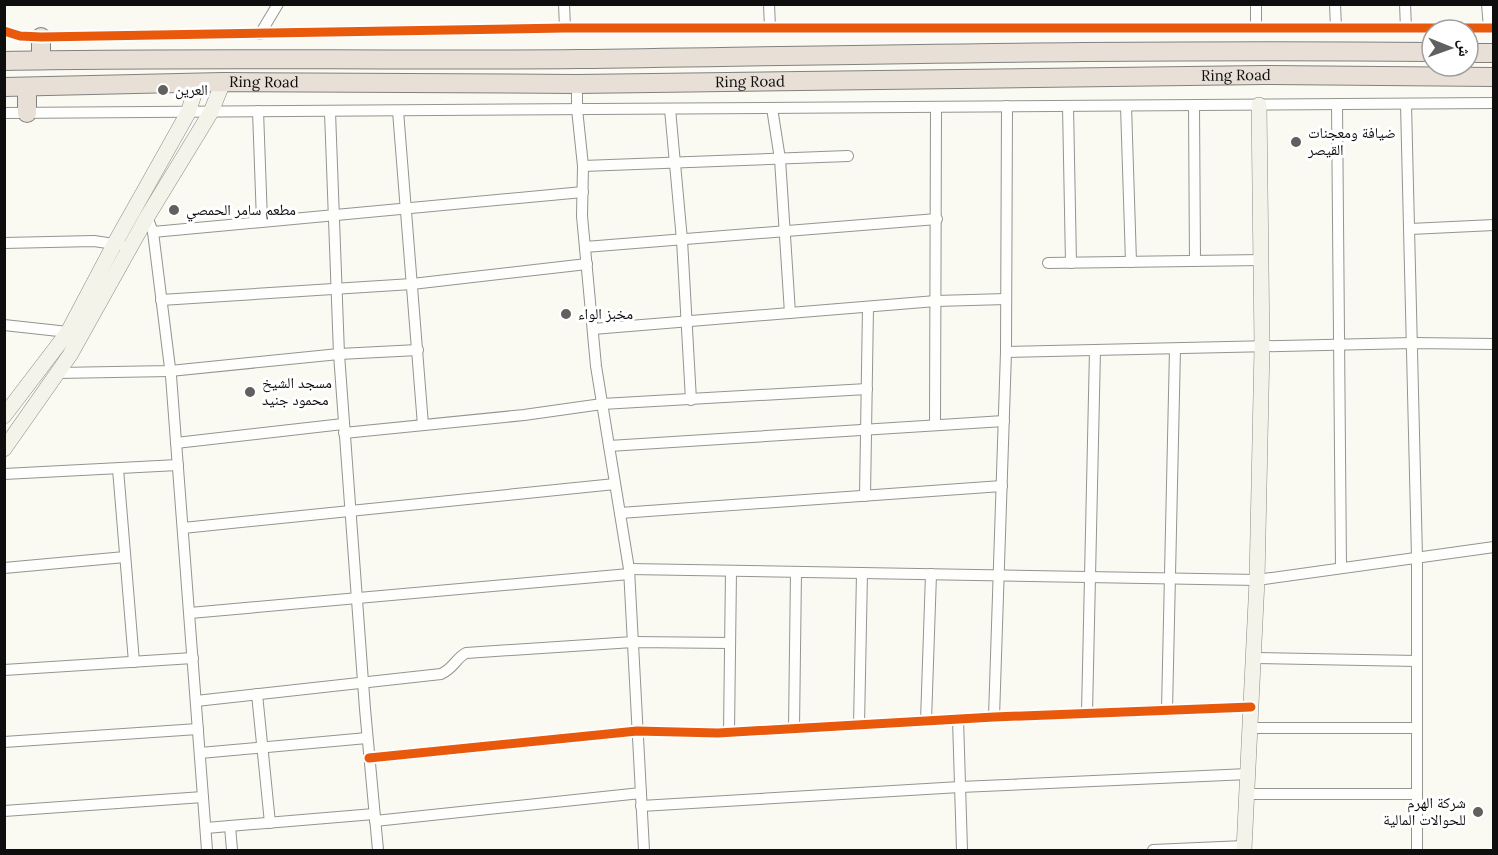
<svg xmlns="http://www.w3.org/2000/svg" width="1498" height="855" viewBox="0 0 1498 855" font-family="Lora,'Noto Naskh Arabic',serif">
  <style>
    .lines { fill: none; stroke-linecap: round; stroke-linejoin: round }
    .street-casing { stroke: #949491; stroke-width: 12 }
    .secondary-casing { stroke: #8b8a87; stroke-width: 16 }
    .highway-casing { stroke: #82817e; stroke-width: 20 }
    .street { stroke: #fefefd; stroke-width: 10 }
    .secondary { stroke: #f4f3ea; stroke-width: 15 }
    .highway { stroke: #e8e0d7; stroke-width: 18 }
    .cycleway-casing { stroke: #fff; stroke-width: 13 }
    .cycleway { stroke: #e8590c; stroke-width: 9 }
    .poi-dot { fill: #61605e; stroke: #fff; stroke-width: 2 }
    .labels { text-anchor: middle; stroke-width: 6; stroke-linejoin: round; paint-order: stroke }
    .street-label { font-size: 15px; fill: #0e0e0e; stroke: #fff }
    .poi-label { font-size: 15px; fill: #0e0e0e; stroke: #fff; text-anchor: start }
  </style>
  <rect width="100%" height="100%" fill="#faf9f2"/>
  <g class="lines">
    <g class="street-casing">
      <g id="street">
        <polyline points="564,4 565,28"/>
        <polyline points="769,4 770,28"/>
        <polyline points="1256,4 1256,28"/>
        <polyline points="1335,4 1336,28"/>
        <polyline points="1405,4 1406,28"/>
        <polyline points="1487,4 1489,28"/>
        <polyline points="4,31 20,36 41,37 565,28 1494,28"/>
        <polyline points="260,34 278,4"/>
        <polyline points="577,84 577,109 583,166 582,216 596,366 629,569 644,850"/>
        <polyline points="1337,104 1341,568"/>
        <polyline points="1406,104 1417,557 1417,850"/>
        <polyline points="1194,105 1195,261"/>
        <polyline points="1068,106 1071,263"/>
        <polyline points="1126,106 1131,262"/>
        <polyline points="772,108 780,159 790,313"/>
        <polyline points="670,109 682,240 691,400"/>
        <polyline points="258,111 262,221"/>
        <polyline points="398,111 423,425"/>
        <polyline points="330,112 339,354 365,709 378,850"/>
        <polyline points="4,113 1494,103"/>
        <polyline points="583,166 848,156"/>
        <polyline points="147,217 153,232 171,376 207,850"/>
        <polyline points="1410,229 1494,225"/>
        <polyline points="153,232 583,192"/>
        <polyline points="4,243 94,241 121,245"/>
        <polyline points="585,247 937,219"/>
        <polyline points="1048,263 1262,260"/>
        <polyline points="161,300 412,284 587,264"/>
        <polyline points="4,325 68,332"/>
        <polyline points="593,329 936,301 1006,299"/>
        <polyline points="1006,352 1413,343 1494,344"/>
        <polyline points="57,373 170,371 339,354 418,350"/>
        <polyline points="935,425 936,107"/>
        <polyline points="344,433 524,415 602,404 867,389"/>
        <polyline points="176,443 343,424"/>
        <polyline points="609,446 1004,421"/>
        <polyline points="118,469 134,662"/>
        <polyline points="4,474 178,465"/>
        <polyline points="865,496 868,307"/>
        <polyline points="620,513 1002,486"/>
        <polyline points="183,528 615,484"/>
        <polyline points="4,568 125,557"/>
        <polyline points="629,569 1257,580 1494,547"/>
        <polyline points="190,613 629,574"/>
        <polyline points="1254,658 1417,661"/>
        <polyline points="4,670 193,658"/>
        <polyline points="257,694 270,823"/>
        <path d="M196,701l245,-27c13,-6 15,-16 25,-21l167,-11 97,1"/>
        <polyline points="1167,710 1175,349"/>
        <polyline points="1087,713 1095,350"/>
        <polyline points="994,717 1006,352 1007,106"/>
        <polyline points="958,719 962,850"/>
        <polyline points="926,721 931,574"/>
        <polyline points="859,725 862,573"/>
        <polyline points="794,728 796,572"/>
        <polyline points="1250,728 1417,728"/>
        <polyline points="729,732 731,571"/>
        <polyline points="4,742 198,729"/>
        <polyline points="200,753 367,738"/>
        <polyline points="369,758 637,731 718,733 994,717 1251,707"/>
        <polyline points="1247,794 1417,794"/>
        <polyline points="641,806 960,787 1248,774"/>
        <polyline points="4,811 203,797"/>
        <polyline points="375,821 641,793"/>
        <polyline points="230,826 232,850"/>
        <polyline points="206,828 374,814"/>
        <polyline points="1153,850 1244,846"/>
      </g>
    </g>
    <g class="secondary-casing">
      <g id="secondary">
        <polyline points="4,416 68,332 115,243 188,113 198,82"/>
        <polyline points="4,449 70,355 147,217 211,112 223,82"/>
        <polyline points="1244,850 1257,580 1262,347 1259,105"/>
      </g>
    </g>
    <g class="highway-casing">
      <g id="highway">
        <polyline points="1468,53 1494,53"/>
        <polyline points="41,60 41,37"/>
        <path d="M4,61c192,-4 383,0 574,-2 285,-4 569,-10 854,-7"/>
        <path id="s1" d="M4,87l219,-5 354,2 687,-9 230,2"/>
        <polyline points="27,113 27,87"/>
      </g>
    </g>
    <use href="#street" class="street"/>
    <use href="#secondary" class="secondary"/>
    <use href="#highway" class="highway"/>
    <g class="cycleway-casing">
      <g id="cycleway">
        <polyline points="4,31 20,36 41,37 565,28 1494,28"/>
        <polyline points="369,758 637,731 718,733 994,717 1251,707"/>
      </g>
    </g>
    <use href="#cycleway" class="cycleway"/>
  </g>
  <g class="poi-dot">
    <circle cx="163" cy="90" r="6"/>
    <circle cx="1296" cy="142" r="6"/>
    <circle cx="174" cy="210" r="6"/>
    <circle cx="566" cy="314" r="6"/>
    <circle cx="250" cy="392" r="6"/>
    <circle cx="1478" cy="812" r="6"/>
  </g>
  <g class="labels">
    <g class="street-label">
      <text dy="5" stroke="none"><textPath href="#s1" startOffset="1232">Ring Road</textPath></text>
      <text dy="5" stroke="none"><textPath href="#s1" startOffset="746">Ring Road</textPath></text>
      <text dy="5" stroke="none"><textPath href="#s1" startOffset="260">Ring Road</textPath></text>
    </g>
    <g class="poi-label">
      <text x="175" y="95">العرين</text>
      <text x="1308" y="138">ضيافة ومعجنات<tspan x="1308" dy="17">القيصر</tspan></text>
      <text x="186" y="215">مطعم سامر الحمصي</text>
      <text x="578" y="319">مخبز الواء</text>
      <text x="262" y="388">مسجد الشيخ<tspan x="262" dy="17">محمود جنيد</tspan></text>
      <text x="1466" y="808" text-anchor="end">شركة الهرم<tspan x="1466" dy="17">للحوالات المالية</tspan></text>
    </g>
  </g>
  <rect width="1498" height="855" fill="none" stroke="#0e0e0e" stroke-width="12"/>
  <g transform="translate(1450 48) rotate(91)"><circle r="28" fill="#ffffff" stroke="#9f9f9f" stroke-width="1.5"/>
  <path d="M0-4.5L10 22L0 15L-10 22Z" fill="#61605e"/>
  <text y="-9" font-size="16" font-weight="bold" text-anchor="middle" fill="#0e0e0e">ش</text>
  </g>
</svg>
